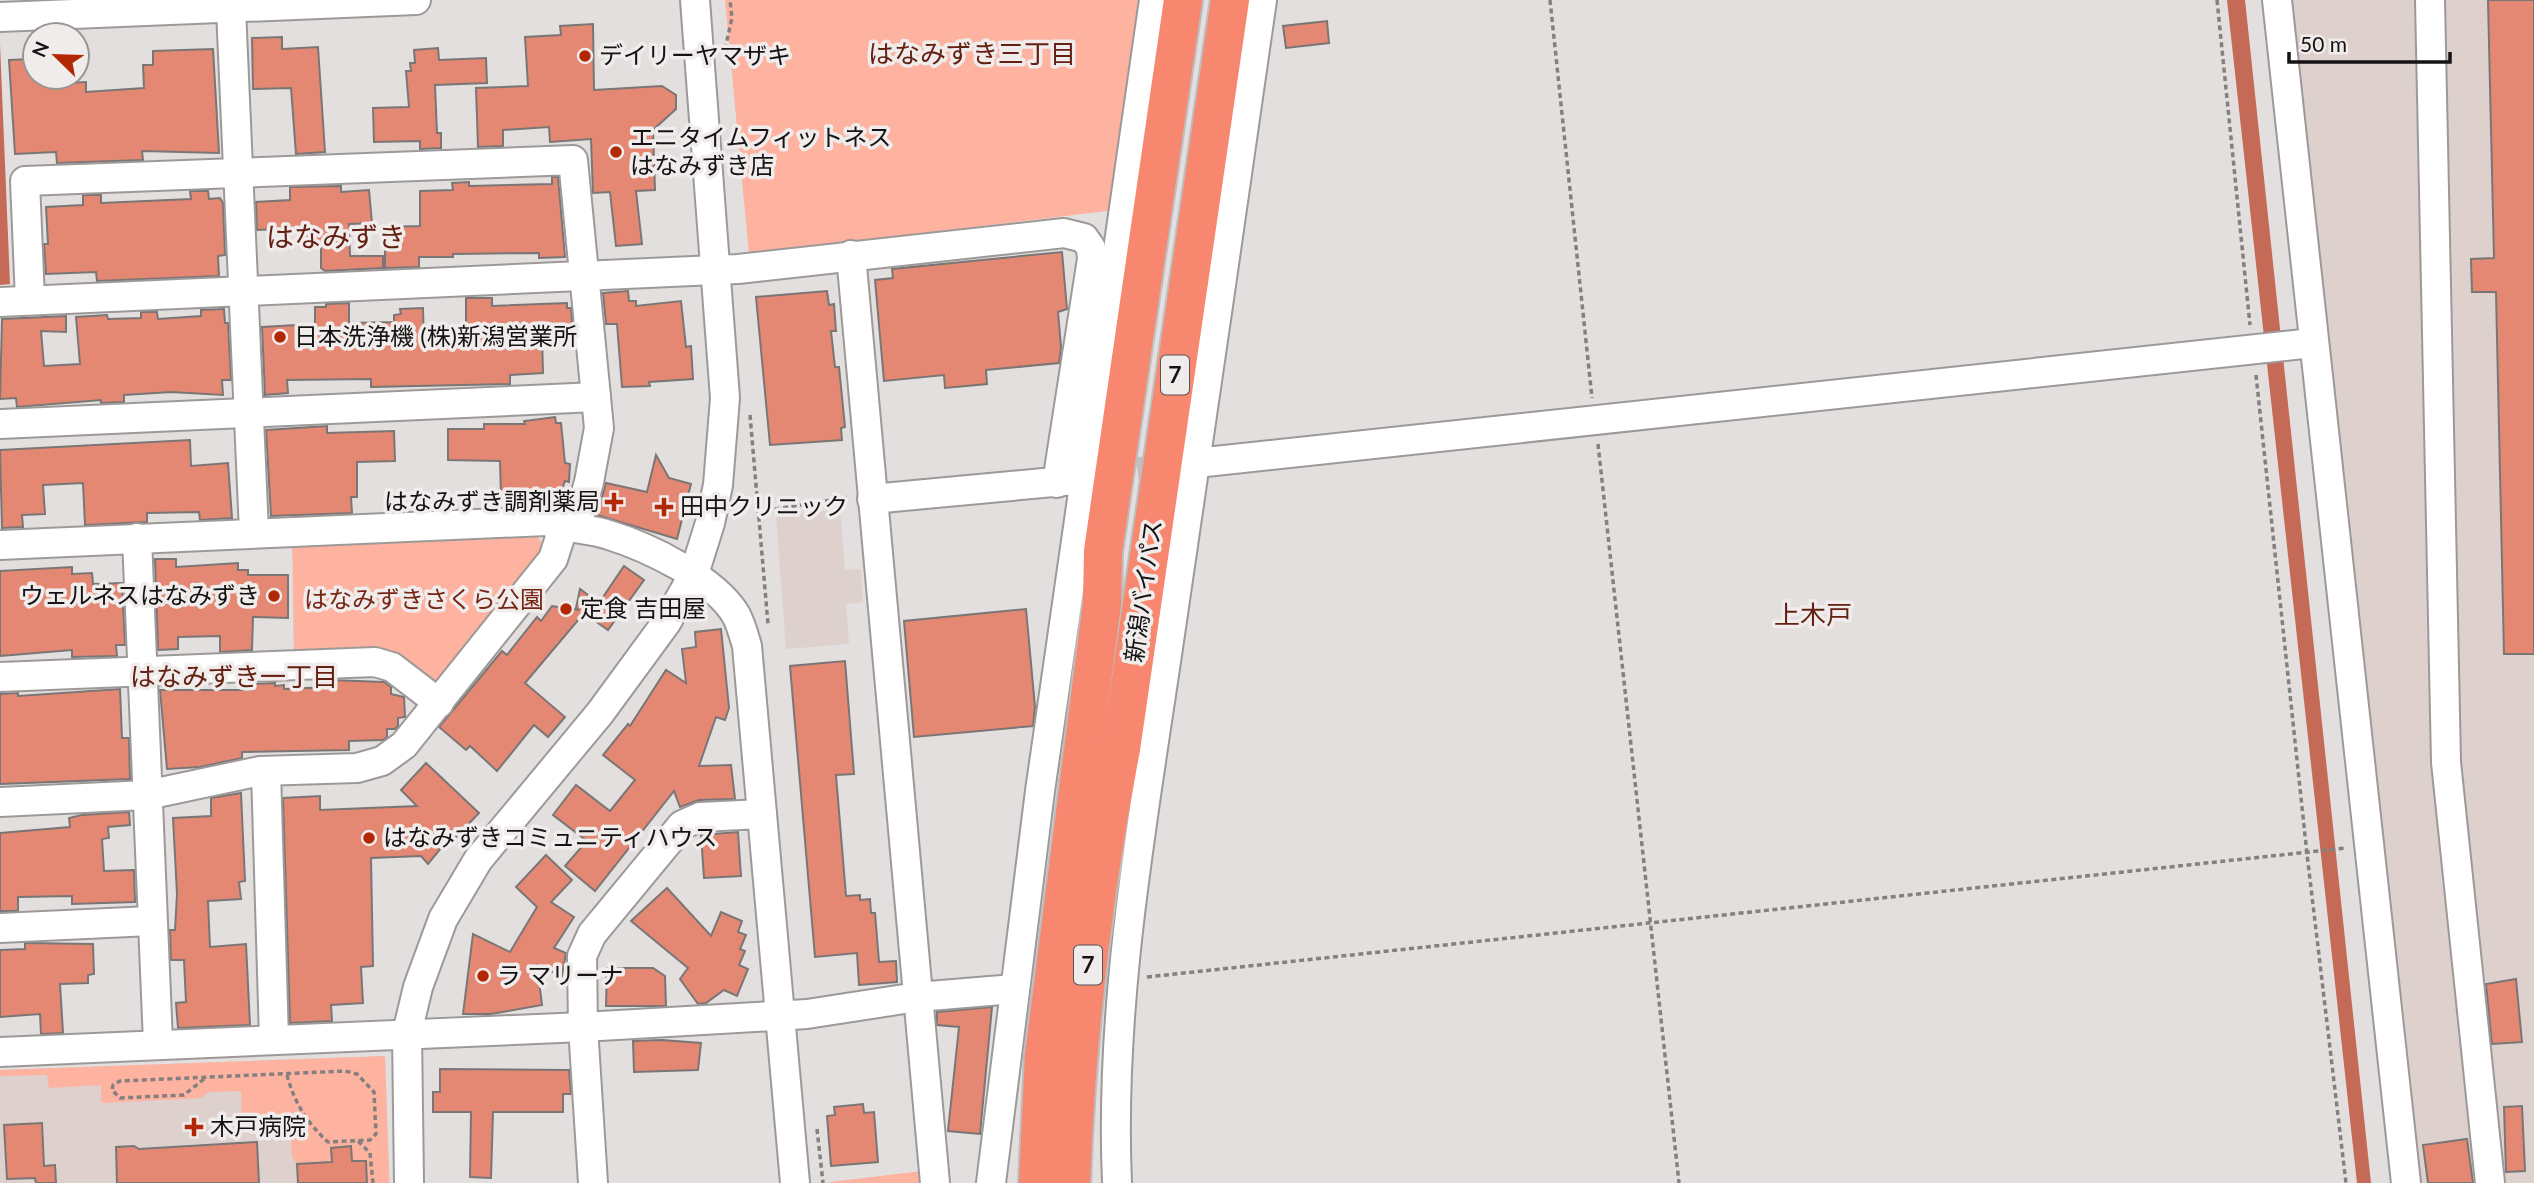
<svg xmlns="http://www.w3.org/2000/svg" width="2534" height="1183" viewBox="0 0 2534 1183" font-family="Lato,'Noto Sans JP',sans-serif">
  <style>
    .built { fill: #ddd0cd }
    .green { fill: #feb2a0 }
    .water { fill: #c46a57 }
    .building { fill: #e58873; stroke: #797675; stroke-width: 2 }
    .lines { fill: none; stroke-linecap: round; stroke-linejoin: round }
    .minor-tunnel { stroke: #c4c0bf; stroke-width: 28; stroke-dasharray: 28 14; stroke-linecap: butt }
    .minor-casing { stroke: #9d9998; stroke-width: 32 }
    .highway-casing { stroke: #bdbdbd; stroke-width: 42 }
    .path { stroke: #83807f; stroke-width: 3.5; stroke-dasharray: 5 3.5; stroke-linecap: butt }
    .minor { stroke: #fff; stroke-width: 28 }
    .highway { stroke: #f7876e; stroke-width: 38 }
    .poi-dot { fill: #b32804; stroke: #f0eceb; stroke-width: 2.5 }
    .labels { text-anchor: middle; stroke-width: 7; stroke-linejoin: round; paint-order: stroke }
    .shield { fill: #f0eceb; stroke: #565353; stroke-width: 2 }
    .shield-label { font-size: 23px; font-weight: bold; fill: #141212 }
    .poi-label { font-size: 24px; fill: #141212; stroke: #f0eceb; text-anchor: start }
    .street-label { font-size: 24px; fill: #141212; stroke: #f0eceb }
    .park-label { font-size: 24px; fill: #772513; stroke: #f0eceb }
    .neighbourhood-label { font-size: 26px; fill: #642113; stroke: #f0eceb }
    .quarter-label { font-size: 28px; fill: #642113; stroke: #f0eceb }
  </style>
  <rect width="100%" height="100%" fill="#e3dfde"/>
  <g class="built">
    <polygon points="2288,0 2534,0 2534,1183 2419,1183"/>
    <polygon points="840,510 845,570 861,569 863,602 846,604 849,644 786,649 776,515"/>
    <polygon points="385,1056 390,1183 0,1183 0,1070"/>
  </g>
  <g class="green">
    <polygon points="725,0 1145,0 1115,210 749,254"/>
    <polygon points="526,520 553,559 439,703 392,667 294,666 292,531"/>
    <polygon points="385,1056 389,1183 367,1183 366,1161 297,1164 292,1157 290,1122 242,1124 241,1091 208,1092 201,1098 101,1103 101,1085 49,1088 47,1075 0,1076 0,1070"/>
    <polygon points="922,1171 924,1183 830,1183 830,1182"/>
  </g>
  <g class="water">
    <polygon points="2227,0 2245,0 2371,1183 2357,1183"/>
    <polygon points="0,44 10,284 0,285"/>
  </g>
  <g class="building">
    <polygon points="2488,0 2534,0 2534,654 2504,654 2496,292 2472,292 2471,259 2494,258"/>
    <polygon points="1327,21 1329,43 1286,48 1283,26"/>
    <polygon points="593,24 594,90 662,86 676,95 676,109 653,130 655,190 636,191 642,244 616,246 610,192 593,193 591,139 550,142 549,127 503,130 503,146 478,147 476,88 528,86 525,37 561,35 560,26"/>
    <polygon points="282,37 282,49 318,47 325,152 296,154 291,88 253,89 252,38"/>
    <polygon points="438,48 439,60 486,58 487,83 435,85 437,133 441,133 441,148 420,149 420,141 374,142 373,108 409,107 406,71 411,71 410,63 415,63 414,50"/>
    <polygon points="213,49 219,153 142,151 143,160 57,163 56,152 15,154 9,60 31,59 31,73 35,73 35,77 45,77 46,84 86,82 86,92 144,88 143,65 153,65 153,51"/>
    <polygon points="552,177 558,177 565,257 539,258 539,253 453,254 453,257 419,257 419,267 385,268 385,227 420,226 420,191 453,190 452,183 469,182 469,186 552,184"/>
    <polygon points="341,186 341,192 369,190 372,223 349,224 350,256 383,256 383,268 325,271 321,268 321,245 307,245 306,228 257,230 256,202 290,200 290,187"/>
    <polygon points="190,191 208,191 209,199 220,198 223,203 225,255 218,256 219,276 97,281 96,272 46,274 44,244 48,244 46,207 83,205 83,195 101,195 101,203 191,199"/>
    <polygon points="1062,252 1067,309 1058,312 1061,347 1059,363 986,370 987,384 945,388 944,375 884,381 875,280 893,278 892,269"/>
    <polygon points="628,291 629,301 636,301 636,306 681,301 686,347 691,346 693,379 649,382 650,386 622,387 617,324 606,324 603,293"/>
    <polygon points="827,291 829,305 834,304 836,331 831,331 835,367 839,367 845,427 841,428 842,440 770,445 756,297"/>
    <polygon points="466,298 492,298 492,306 567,303 567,308 571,308 573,334 542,335 543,373 510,375 510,384 371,387 371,379 287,380 288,393 265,395 262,327 315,324 315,307 326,307 326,304 349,303 349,323 394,322 394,315 401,314 400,309 423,308 424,346 466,346"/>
    <polygon points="224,309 225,323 228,323 231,380 222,380 223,395 171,392 124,395 124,402 101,403 101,400 17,407 16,398 0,399 2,319 66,316 66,332 41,331 44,366 80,364 76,317 107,315 108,319 141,318 141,312 157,312 158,319 201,316 201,310"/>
    <polygon points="555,417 556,423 561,423 565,463 570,464 569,482 565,481 558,500 534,495 501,496 500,461 448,460 448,429 484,429 484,424 525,424 524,421"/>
    <polygon points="327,426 327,433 394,431 395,461 357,462 357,497 351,497 352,513 271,516 266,430"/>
    <polygon points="190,440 191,466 228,463 232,518 200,520 199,512 147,513 147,522 85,525 83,483 43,485 45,514 22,515 23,527 2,528 0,450"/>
    <polygon points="656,455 669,478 691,484 677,539 597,515 606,483 647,492"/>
    <polygon points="155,559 176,559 176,567 238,563 238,570 248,570 248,575 288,575 288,618 253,617 252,650 220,652 220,636 178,637 178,649 158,650"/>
    <polygon points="624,566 644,580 608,630 584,613 525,683 565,717 548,737 534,725 497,771 470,746 466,750 439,727 502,651 507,655 537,617 541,621 552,606 579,610 576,608 580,589 599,603"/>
    <polygon points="72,567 72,574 92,573 93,584 122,583 125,645 116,645 117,656 72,657 72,650 0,656 0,571"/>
    <polygon points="1026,609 1035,707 1033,726 914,737 904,621"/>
    <polygon points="721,629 729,708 725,720 716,717 699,766 731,765 735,799 699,800 680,807 674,791 595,891 565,866 587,841 553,815 576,785 610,811 635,780 603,755 628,724 630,726 666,670 686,683 682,649 696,647 695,632"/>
    <polygon points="845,661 854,774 836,775 846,896 860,895 860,900 870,899 871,913 875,913 879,962 896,961 897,982 859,985 857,953 815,957 790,666"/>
    <polygon points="330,680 384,682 391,687 391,694 404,697 405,717 398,718 398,726 395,729 387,729 387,737 383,740 349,741 349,750 242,752 242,758 200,767 167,769 160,690 253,690 253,684 275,683 275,686 284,685 284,689 331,687"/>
    <polygon points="120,689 122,738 129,738 130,779 0,784 0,694 18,693 18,696"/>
    <polygon points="426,763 479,813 453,840 450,837 428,864 421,856 371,858 373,966 361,967 363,1003 331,1005 332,1021 290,1023 283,798 320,796 320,810 417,806 401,790"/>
    <polygon points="241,793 245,881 239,882 241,899 208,901 210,947 246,944 250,1025 178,1028 176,1003 186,1002 184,960 171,960 170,930 175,930 177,894 173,818 211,816 211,798"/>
    <polygon points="129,812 130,825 108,827 109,838 102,839 104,871 134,870 135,902 72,904 72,896 18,897 18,911 0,911 0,833 70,827 69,818 82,815"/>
    <polygon points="738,832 741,876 704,878 701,835"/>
    <polygon points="546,855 572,880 551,902 574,917 554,948 566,953 562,976 537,965 542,1005 491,1014 463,1014 473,934 510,952 537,907 516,887"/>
    <polygon points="667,888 711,936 721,912 742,921 738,932 746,935 740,949 745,951 739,965 748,969 737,996 724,990 706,1003 698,1004 680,979 688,968 631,921"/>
    <polygon points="25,943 93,944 94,974 88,975 88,983 60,984 63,1033 41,1034 40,1014 0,1017 0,950 25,949"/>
    <polygon points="607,968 653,968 665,976 666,1006 606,1006"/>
    <polygon points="2516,979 2522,1042 2492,1044 2486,984"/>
    <polygon points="992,1007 980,1134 948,1131 959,1027 937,1025 937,1012"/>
    <polygon points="662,1040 701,1043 698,1070 634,1072 633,1041"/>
    <polygon points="440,1069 569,1070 571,1094 563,1094 563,1112 493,1112 491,1178 470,1177 471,1112 433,1112 433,1092 440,1092"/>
    <polygon points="863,1104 864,1113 874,1112 878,1162 831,1166 827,1116 835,1115 834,1107"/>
    <polygon points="2522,1106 2525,1171 2506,1172 2504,1107"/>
    <polygon points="42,1123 44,1166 55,1165 56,1183 36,1183 35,1178 7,1179 4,1125"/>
    <polygon points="2467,1139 2473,1183 2428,1183 2423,1145"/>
    <polygon points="257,1142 259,1183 117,1183 116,1147 134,1146 139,1149"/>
    <polygon points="351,1146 352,1161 366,1161 367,1183 298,1183 297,1164 332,1162 331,1148"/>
  </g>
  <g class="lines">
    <polyline class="minor-tunnel" points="1096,478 1180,465"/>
    <g class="minor-casing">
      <g id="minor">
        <polyline points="2277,0 2406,1183"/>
        <polyline points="2430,0 2446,762 2490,1183"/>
        <polyline points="231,9 254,532"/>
        <polyline points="0,17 416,0"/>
        <polyline points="851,255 935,1183"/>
        <polyline points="30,300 25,181 573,160 599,428 589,482 576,527"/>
        <polyline points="0,302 738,269 1064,233 1084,238 1091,248 1092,259 1057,483"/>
        <polyline points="0,424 596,397"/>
        <polyline points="1187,464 2313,343"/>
        <polyline points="872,499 1075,480"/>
        <polyline points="137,538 158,1043"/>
        <path d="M0,545l546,-24c20,8 42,7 63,14 39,12 106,44 127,80 5,9 8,21 11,31l48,537"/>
        <polyline points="0,677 375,662 392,667 439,703"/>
        <polyline points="266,771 274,1039"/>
        <polyline points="0,802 147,795 260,771 357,768 382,761 404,745 553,559 563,528"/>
        <polyline points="0,928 151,921"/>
        <polyline points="0,1052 583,1027 807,1014 917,997 1014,989"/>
        <polyline points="409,1183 407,1033 418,987 443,919 478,860 600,713 666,623 694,574 710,523 718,485 725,398 695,0"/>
        <polyline points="593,1183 583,1027 582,956 592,934 682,825 700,817 762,814"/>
        <polyline points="991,1183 1040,791 1154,0"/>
        <path d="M1117,1183c-8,-181 26,-363 52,-542 32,-214 62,-427 93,-641"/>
      </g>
    </g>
    <g class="highway-casing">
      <g id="highway">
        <polyline points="1038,1183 1044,1056 1102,603 1103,551 1183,0"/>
        <path d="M1071,1183c5,-146 22,-291 50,-434l109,-749"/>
      </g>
    </g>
    <g class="path">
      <polyline points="1550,0 1592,398"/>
      <polyline points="2217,0 2250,325"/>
      <polyline points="725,49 732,18 730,0"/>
      <polyline points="2256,375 2307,854 2346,1183"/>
      <polyline points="750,415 768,624"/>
      <polyline points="1598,444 1679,1183"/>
      <polyline points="758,512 849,497"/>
      <polyline points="1147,977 2346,848"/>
      <path d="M204,1079l-20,16 -64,3 -8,-8 1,-5 7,-4 225,-10 12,3 17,18 2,42 -6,6 -42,2c-21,-19 -34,-40 -41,-67"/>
      <polyline points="817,1129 823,1183"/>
      <polyline points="358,1141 370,1153 373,1183"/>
    </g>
    <use href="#minor" class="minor"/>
    <use href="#highway" class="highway"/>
  </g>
  <g class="poi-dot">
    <circle cx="585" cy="56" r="7"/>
    <circle cx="616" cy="152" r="7"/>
    <circle cx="280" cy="337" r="7"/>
    <path d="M610.5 491.5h7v7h7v7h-7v7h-7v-7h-7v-7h7z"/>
    <path d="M660.5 496.5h7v7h7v7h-7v7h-7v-7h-7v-7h7z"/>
    <circle cx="274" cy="596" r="7"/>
    <circle cx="566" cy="609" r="7"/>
    <circle cx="369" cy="838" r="7"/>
    <circle cx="483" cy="976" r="7"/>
    <path d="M190.5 1116.5h7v7h7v7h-7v7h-7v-7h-7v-7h7z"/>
  </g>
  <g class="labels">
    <g class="shield">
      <rect x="1161" y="355.5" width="28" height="39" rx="5"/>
      <rect x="1074" y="945.5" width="28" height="39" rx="5"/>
    </g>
    <g class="shield-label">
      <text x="1175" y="383">7</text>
      <text x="1088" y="973">7</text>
    </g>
    <g class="poi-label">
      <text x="599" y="64">デイリーヤマザキ</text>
      <text x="630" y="146">エニタイムフィットネス<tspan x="630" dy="28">はなみずき店</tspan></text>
      <text x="294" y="345">日本洗浄機 (株)新潟営業所</text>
      <text x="600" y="510" text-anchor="end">はなみずき調剤薬局</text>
      <text x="680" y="515">田中クリニック</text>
      <text x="260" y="604" text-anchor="end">ウェルネスはなみずき</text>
      <text x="580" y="617">定食 吉田屋</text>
      <text x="383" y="846">はなみずきコミュニティハウス</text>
      <text x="497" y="984">ラ マリーナ</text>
      <text x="210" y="1135">木戸病院</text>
    </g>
    <g class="street-label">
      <text transform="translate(1144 591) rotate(-82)" y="8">新潟バイパス</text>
    </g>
    <g class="park-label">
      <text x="424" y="608">はなみずきさくら公園</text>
    </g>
    <g class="neighbourhood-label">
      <text x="972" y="63">はなみずき三丁目</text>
      <text x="1813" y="624">上木戸</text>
      <text x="234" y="686">はなみずき一丁目</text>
    </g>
    <g class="quarter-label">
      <text x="336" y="247">はなみずき</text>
    </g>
  </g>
  <g transform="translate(56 56) rotate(293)"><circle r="33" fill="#f0eceb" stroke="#989594" stroke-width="2"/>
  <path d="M0-5L12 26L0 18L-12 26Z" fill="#b32804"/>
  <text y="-10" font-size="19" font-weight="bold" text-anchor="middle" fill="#141212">N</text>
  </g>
  <path d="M2289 52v10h161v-10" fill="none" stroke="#141212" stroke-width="3.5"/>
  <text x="2300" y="52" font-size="21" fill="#141212" stroke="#f0eceb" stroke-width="5" paint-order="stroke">50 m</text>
</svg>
